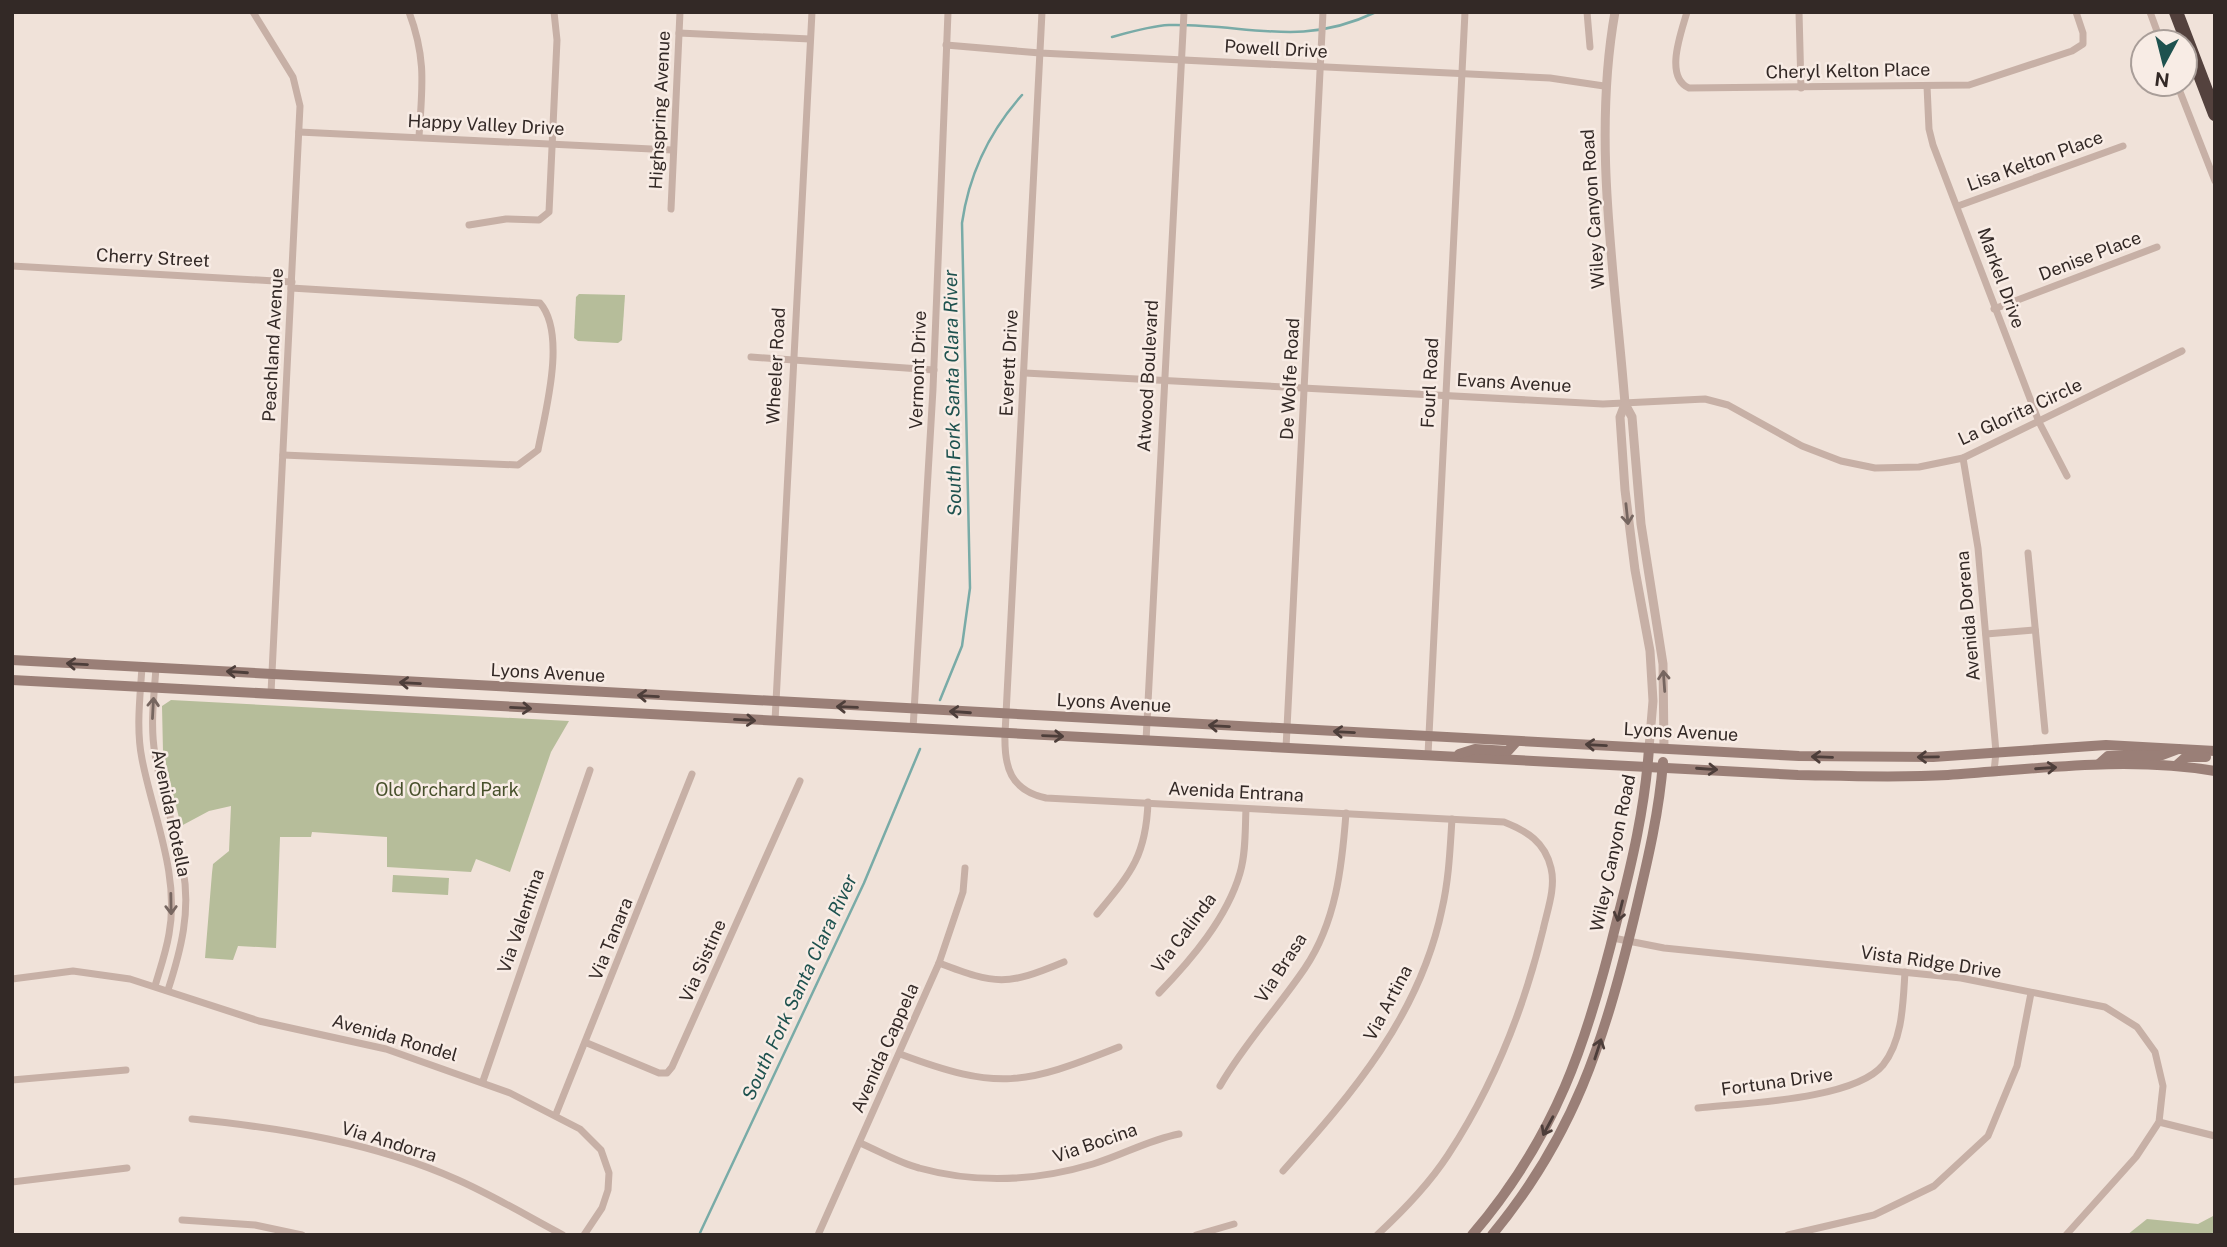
<svg xmlns="http://www.w3.org/2000/svg" width="2227" height="1247" viewBox="0 0 2227 1247" font-family="'Public Sans',sans-serif">
  <style>
    .green { fill: #b6bd9a }
    .lines { fill: none; stroke-linecap: round; stroke-linejoin: round }
    .stream { stroke: #79aba7; stroke-width: 2.5 }
    .minor { stroke: #c7b0a6; stroke-width: 7 }
    .tertiary { stroke: #c7b0a6; stroke-width: 9 }
    .secondary { stroke: #9a7f77; stroke-width: 10 }
    .motorway { stroke: #54423e; stroke-width: 14 }
    .oneway { stroke: #766660 }
    .oneway2 { stroke: #4d3e3a }
    .labels { text-anchor: middle; stroke-width: 5; stroke-linejoin: round; paint-order: stroke }
    .street-label { font-size: 18px; fill: #332926; stroke: #f8ece5 }
    .park-label { font-size: 18px; fill: #47502b; stroke: #f8ece5 }
    .water-label { font-size: 19px; font-style: italic; fill: #1e524f; stroke: #f8ece5 }
  </style>
  <rect width="100%" height="100%" fill="#f0e2d9"/>
  <g class="green">
    <polygon points="579,294 625,295 622,340 618,343 578,341 574,338 576,297"/>
    <polygon points="171,700 569,721 551,752 510,872 476,859 471,872 387,867 387,837 312,832 311,837 280,837 276,948 238,946 233,960 205,958 212,873 213,864 229,851 231,806 209,811 181,826 163,752 162,706"/>
    <polygon points="393,875 449,878 448,895 392,892"/>
    <polygon points="2215,1215 2215,1235 2127,1235 2147,1219 2198,1224"/>
  </g>
  <g class="lines">
    <g class="stream">
      <path d="M1112,37c18,-5 38,-11 57,-12 77,-2 130,24 207,-13"/>
      <path d="M940,700l22,-54 8,-58 -8,-365c7,-49 27,-91 60,-128"/>
      <polyline points="699,1235 864,883 920,749"/>
    </g>
    <g class="minor">
      <polyline points="253,12 293,77 300,106 271,693"/>
      <path d="M409,12c18,48 13,76 10,125"/>
      <path d="M1042,12l-37,722c-1,33 5,56 41,64l458,24c23,9 41,20 47,46 5,20 -4,43 -8,62 -20,82 -49,155 -95,225 -19,29 -45,56 -71,80"/>
      <polyline points="1587,12 1590,47"/>
      <path d="M1687,12c-6,21 -23,65 2,76l280,-3 103,-34 11,-7v-11l-7,-21"/>
      <polyline points="1799,12 1801,88"/>
      <polyline points="2150,12 2161,42"/>
      <polyline points="679,33 810,39"/>
      <polyline points="946,45 1040,53 1550,78 1604,86"/>
      <polyline points="2177,84 2215,181"/>
      <polyline points="1927,86 1929,129 1933,145 2039,422 2067,476"/>
      <polyline points="299,132 672,150"/>
      <polyline points="1958,206 2123,146"/>
      <polyline points="671,209 680,12"/>
      <polyline points="469,225 506,219 539,220 549,212 557,40 554,12"/>
      <polyline points="12,266 292,282"/>
      <polyline points="1994,309 2157,247"/>
      <polyline points="751,357 934,370"/>
      <polyline points="1025,373 1603,404 1705,399 1728,405 1802,446 1841,461 1875,468 1919,467 1963,458 2182,351"/>
      <path d="M283,455l235,10 20,-15c7,-37 29,-116 2,-147l-249,-15"/>
      <polyline points="1963,458 1978,548 1996,752 1994,772"/>
      <polyline points="2028,553 2045,731"/>
      <polyline points="1986,634 2035,630"/>
      <path d="M142,667c-2,31 -6,62 0,92 11,57 38,116 27,175 -3,18 -9,35 -14,52"/>
      <path d="M156,668c-2,28 -6,58 -1,86 6,39 21,76 28,115 8,42 -2,81 -15,121"/>
      <polyline points="775,721 812,12"/>
      <polyline points="913,729 933,389 948,12"/>
      <polyline points="1146,741 1184,12"/>
      <polyline points="1286,748 1323,12"/>
      <polyline points="1428,755 1465,12"/>
      <path d="M1097,914c33,-40 49,-57 51,-112"/>
      <polyline points="1613,938 1664,948 1961,978 2105,1007 2137,1027 2155,1052 2163,1086 2159,1122 2136,1157 2066,1235"/>
      <path d="M939,963c58,22 67,23 125,-1"/>
      <polyline points="12,979 73,971 130,979 259,1021 386,1049 510,1093 580,1129 601,1150 609,1173 608,1190 602,1208 584,1235"/>
      <path d="M1159,993c32,-33 68,-75 81,-120 6,-20 5,-43 6,-64"/>
      <polyline points="587,1043 659,1073 667,1073 672,1067 800,781"/>
      <path d="M900,1054c99,37 123,31 219,-7"/>
      <polyline points="12,1080 126,1070"/>
      <polyline points="483,1081 590,770"/>
      <path d="M1220,1086c24,-42 58,-78 85,-118 31,-46 37,-101 41,-155"/>
      <path d="M1698,1108c45,-5 156,-8 185,-43 20,-25 20,-63 22,-93"/>
      <polyline points="556,1114 692,774"/>
      <path d="M192,1119c90,9 184,24 266,61 36,16 71,37 105,55"/>
      <polyline points="2159,1122 2215,1136"/>
      <path d="M860,1143c19,8 39,20 59,25 58,16 117,13 174,-4 30,-9 55,-24 86,-30"/>
      <path d="M1283,1171c70,-78 137,-156 159,-262 7,-30 8,-60 10,-90"/>
      <polyline points="12,1182 127,1168"/>
      <polyline points="182,1220 255,1225 302,1235"/>
      <polyline points="818,1235 939,963 963,892 965,868"/>
      <polyline points="1196,1235 1234,1224"/>
      <polyline points="1788,1235 1874,1215 1934,1186 1988,1136 2017,1066 2031,993"/>
    </g>
    <g class="tertiary">
      <path d="M1615,12c-23,129 0,262 10,392l7,13 9,107 22,140 1,85"/>
      <polyline points="1625,404 1620,417 1625,490 1635,570 1650,651 1653,701 1649,748"/>
    </g>
    <g class="secondary">
      <polyline points="12,660 1799,756 1933,757 2106,745 2215,751"/>
      <path d="M12,680l1786,95c50,1 100,3 150,0 89,-6 178,-19 267,-4"/>
      <polyline points="1459,754 1475,749 1508,751 1517,741"/>
      <polyline points="2099,764 2108,756 2162,755 2178,749"/>
      <polyline points="2177,765 2186,757 2206,757"/>
      <path d="M1472,1235c84,-98 115,-192 145,-315 15,-57 28,-113 32,-172"/>
      <path d="M1492,1235c82,-99 112,-194 142,-317 12,-51 25,-103 29,-156"/>
    </g>
    <polyline class="motorway" points="2176,12 2215,114"/>
  </g>
  <defs><path id="oneway-shaft" d="M-6 0H5M1.5-3L5.5 0L1.5 3" fill="none" stroke-width="1.6" stroke-linecap="round" stroke-linejoin="round" transform="scale(1.75)"/></defs>
  <g class="oneway">
    <use href="#oneway-shaft" transform="translate(1627 514) rotate(84)"/>
    <use href="#oneway-shaft" transform="translate(1664 681) rotate(-94)"/>
    <use href="#oneway-shaft" transform="translate(153 708) rotate(-87)"/>
    <use href="#oneway-shaft" transform="translate(171 904) rotate(89)"/>
  </g>
  <g class="oneway2">
    <use href="#oneway-shaft" transform="translate(77 664) rotate(-177)"/>
    <use href="#oneway-shaft" transform="translate(237 672) rotate(-176)"/>
    <use href="#oneway-shaft" transform="translate(410 683) rotate(-177)"/>
    <use href="#oneway-shaft" transform="translate(648 696) rotate(-177)"/>
    <use href="#oneway-shaft" transform="translate(847 707) rotate(-178)"/>
    <use href="#oneway-shaft" transform="translate(521 708) rotate(3)"/>
    <use href="#oneway-shaft" transform="translate(960 712) rotate(-176)"/>
    <use href="#oneway-shaft" transform="translate(745 720) rotate(3)"/>
    <use href="#oneway-shaft" transform="translate(1219 726) rotate(-177)"/>
    <use href="#oneway-shaft" transform="translate(1344 732) rotate(-177)"/>
    <use href="#oneway-shaft" transform="translate(1053 736) rotate(2)"/>
    <use href="#oneway-shaft" transform="translate(1596 745) rotate(-177)"/>
    <use href="#oneway-shaft" transform="translate(1822 757) rotate(-178)"/>
    <use href="#oneway-shaft" transform="translate(1928 757) rotate(179)"/>
    <use href="#oneway-shaft" transform="translate(2046 768) rotate(-4)"/>
    <use href="#oneway-shaft" transform="translate(1707 769) rotate(4)"/>
    <use href="#oneway-shaft" transform="translate(1620 911) rotate(104)"/>
    <use href="#oneway-shaft" transform="translate(1598 1049) rotate(-72)"/>
    <use href="#oneway-shaft" transform="translate(1548 1126) rotate(118)"/>
  </g>
  <g class="labels">
    <g class="street-label">
      <text transform="translate(1276 49) rotate(3)" y="6">Powell Drive</text>
      <text transform="translate(1848 71) rotate(-1)" y="6">Cheryl Kelton Place</text>
      <text transform="translate(660 110) rotate(-87)" y="6">Highspring Avenue</text>
      <text transform="translate(486 125) rotate(3)" y="6">Happy Valley Drive</text>
      <text transform="translate(2035 161) rotate(-20)" y="6">Lisa Kelton Place</text>
      <text transform="translate(1593 209) rotate(-94)" y="6">Wiley Canyon Road</text>
      <text transform="translate(2090 256) rotate(-21)" y="6">Denise Place</text>
      <text transform="translate(153 258) rotate(3)" y="6">Cherry Street</text>
      <text transform="translate(2001 278) rotate(70)" y="6">Markel Drive</text>
      <text transform="translate(273 345) rotate(-87)" y="6">Peachland Avenue</text>
      <text transform="translate(1009 363) rotate(-87)" y="6">Everett Drive</text>
      <text transform="translate(776 366) rotate(-87)" y="6">Wheeler Road</text>
      <text transform="translate(918 370) rotate(-88)" y="6">Vermont Drive</text>
      <text transform="translate(1148 376) rotate(-87)" y="6">Atwood Boulevard</text>
      <text transform="translate(1290 379) rotate(-87)" y="6">De Wolfe Road</text>
      <text transform="translate(1430 383) rotate(-87)" y="6">Fourl Road</text>
      <text transform="translate(1514 383) rotate(3)" y="6">Evans Avenue</text>
      <text transform="translate(2020 412) rotate(-25)" y="6">La Glorita Circle</text>
      <text transform="translate(1968 616) rotate(-95)" y="6">Avenida Dorena</text>
      <text transform="translate(548 673) rotate(3)" y="6">Lyons Avenue</text>
      <text transform="translate(1114 703) rotate(3)" y="6">Lyons Avenue</text>
      <text transform="translate(1681 732) rotate(3)" y="6">Lyons Avenue</text>
      <text transform="translate(1236 792) rotate(3)" y="6">Avenida Entrana</text>
      <text transform="translate(171 813) rotate(78)" y="6">Avenida Rotella</text>
      <text transform="translate(1613 853) rotate(-78)" y="6">Wiley Canyon Road</text>
      <text transform="translate(521 921) rotate(-71)" y="6">Via Valentina</text>
      <text transform="translate(1184 933) rotate(-53)" y="6">Via Calinda</text>
      <text transform="translate(611 939) rotate(-68)" y="6">Via Tanara</text>
      <text transform="translate(703 961) rotate(-66)" y="6">Via Sistine</text>
      <text transform="translate(1931 962) rotate(8)" y="6">Vista Ridge Drive</text>
      <text transform="translate(1281 968) rotate(-57)" y="6">Via Brasa</text>
      <text transform="translate(1388 1003) rotate(-62)" y="6">Via Artina</text>
      <text transform="translate(395 1038) rotate(16)" y="6">Avenida Rondel</text>
      <text transform="translate(885 1048) rotate(-66)" y="6">Avenida Cappela</text>
      <text transform="translate(1777 1082) rotate(-8)" y="6">Fortuna Drive</text>
      <text transform="translate(389 1142) rotate(17)" y="6">Via Andorra</text>
      <text transform="translate(1095 1143) rotate(-19)" y="6">Via Bocina</text>
    </g>
    <g class="park-label">
      <text x="447" y="796">Old Orchard Park</text>
    </g>
    <g class="water-label">
      <text transform="translate(952 393) rotate(-91)" y="7">South Fork Santa Clara River</text>
      <text transform="translate(799 987) rotate(-65)" y="7">South Fork Santa Clara River</text>
    </g>
  </g>
  <rect width="2227" height="1247" fill="none" stroke="#332926" stroke-width="28"/>
  <g transform="translate(2164 63) rotate(187)"><circle r="33" fill="#f8ece5" stroke="#a99e99" stroke-width="2"/>
  <path d="M0-5L12 26L0 18L-12 26Z" fill="#1e524f"/>
  <text y="-10" font-size="19" font-weight="bold" text-anchor="middle" fill="#332926">N</text>
  </g>
</svg>
